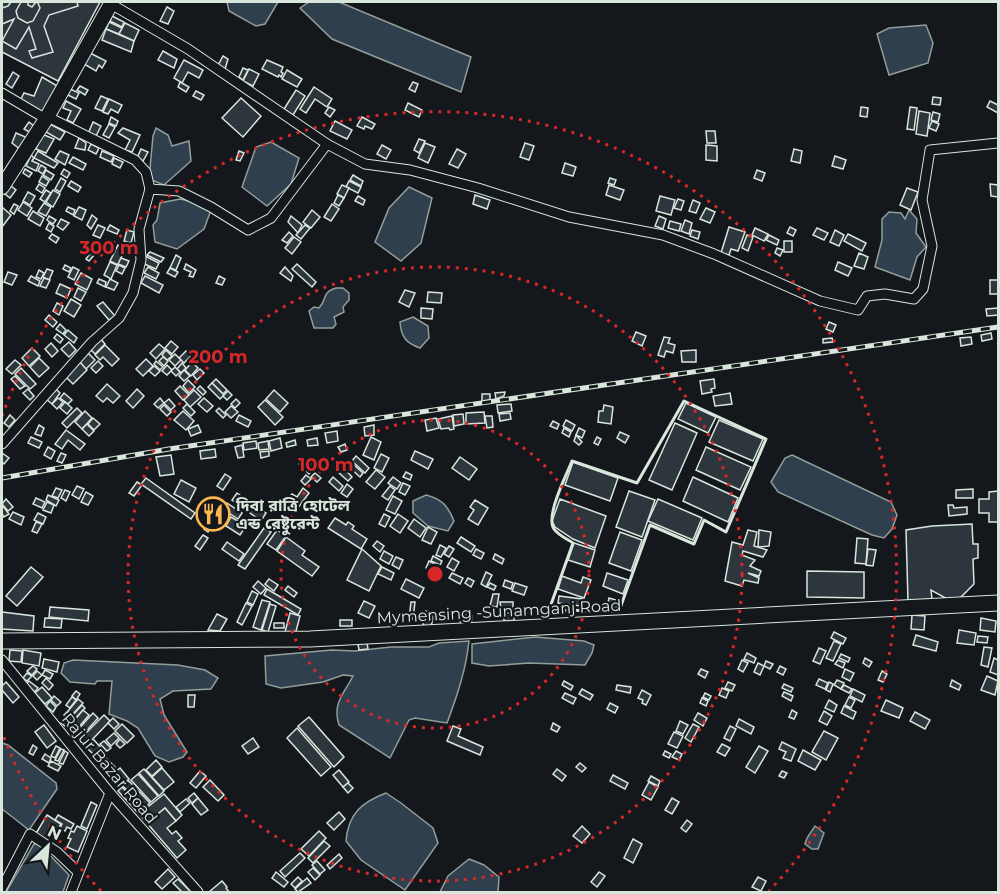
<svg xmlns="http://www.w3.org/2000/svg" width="1000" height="894" viewBox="0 0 1000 894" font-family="Montserrat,'Noto Sans Bengali',sans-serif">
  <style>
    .water { fill: #2f3f4d; stroke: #939e99; stroke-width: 1.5 }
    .building { fill: #2c363c; stroke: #d8e6dc; stroke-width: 1.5 }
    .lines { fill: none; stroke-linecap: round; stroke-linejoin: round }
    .minor-casing { stroke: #d8e6dc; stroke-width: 11 }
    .secondary-casing { stroke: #d8e6dc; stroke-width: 16 }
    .primary-casing { stroke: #d8e6dc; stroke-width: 17 }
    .minor { stroke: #14181c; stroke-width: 9 }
    .secondary { stroke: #14181c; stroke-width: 14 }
    .primary { stroke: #14181c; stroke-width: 15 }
    .rail-casing { stroke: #d8e6dc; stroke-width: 5 }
    .rail { stroke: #14181c; stroke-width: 3; stroke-dasharray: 9; stroke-linecap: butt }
    .wall { stroke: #d8e6dc; stroke-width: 3 }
    .ring { fill: none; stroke: #d62828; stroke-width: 3; stroke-dasharray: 3 6 }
    .labels { text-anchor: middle; stroke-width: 4.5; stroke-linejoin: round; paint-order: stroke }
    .poi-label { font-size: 16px; font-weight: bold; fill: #d8e6dc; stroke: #14181c; text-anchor: start }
    .street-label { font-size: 16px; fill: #d8e6dc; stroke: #14181c }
    .centre { fill: #d62828; stroke: #14181c; stroke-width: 3 }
    .ring-label { font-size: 18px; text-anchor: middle; font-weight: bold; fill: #d62828; stroke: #14181c; stroke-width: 4.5; stroke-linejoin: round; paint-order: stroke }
  </style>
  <rect width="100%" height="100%" fill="#14181c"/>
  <g class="water">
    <polygon points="227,2 278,2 265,24 256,26 229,11"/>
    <polygon points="309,2 339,2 471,57 461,92 332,39 300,8"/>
    <polygon points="926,25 933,43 928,63 889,75 877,34 889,28"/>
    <polygon points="156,128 168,135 172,146 189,141 191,161 164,185 149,179 153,136"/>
    <polygon points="271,142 299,158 291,184 267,206 242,187 256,147"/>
    <polygon points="409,187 432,198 421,243 401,261 375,242 389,208"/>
    <polygon points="180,199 198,203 211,210 204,229 177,249 155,242 153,225 157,220 160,203"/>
    <polygon points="909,210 917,219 916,233 926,247 917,257 910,280 875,267 882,240 882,219 889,212 901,213 905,219"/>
    <path d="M336,288h7l6,5v7l-6,7 1,5 -10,5 2,7 -3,4h-19l-5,-17 5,-4 5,1c9,-10 2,-15 17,-20z"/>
    <path d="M413,317l15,9 1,12 -9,10c-14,-5 -19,-11 -20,-26z"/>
    <polygon points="792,455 891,502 897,515 892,529 884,538 872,535 778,492 771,482 785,458"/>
    <path d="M426,495c16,4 22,11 28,26l-6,10 -20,-5 -15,-13v-12z"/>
    <polygon points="535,637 584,641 594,645 592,653 585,665 529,663 489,666 472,663 472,644"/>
    <path d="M469,641c-3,29 -12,55 -22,82l-32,-5 -6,2 -19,38 -51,-33c-7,-22 5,-31 14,-49l-10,-1 -20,7 -42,6 -15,-4 -1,-28 67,-6 22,1 37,-4h38l10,-4z"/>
    <polygon points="73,660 178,665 205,670 218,678 211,689 173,691 160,699 164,715 187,752 183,757 169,762 155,756 138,728 127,721 109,714 112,681 97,681 95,684 70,682 61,673 64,663"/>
    <polygon points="2,743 8,745 56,783 57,789 29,830 2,809"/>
    <path d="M386,793l15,10 32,25 5,15 -33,47 -44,-30 -15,-19c2,-27 16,-39 40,-48z"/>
    <polygon points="815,826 824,833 818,849 812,849 805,844 807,838"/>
    <polygon points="34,844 37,844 43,848 69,875 63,892 6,892"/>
    <polygon points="469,859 484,865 499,877 498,892 440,892 448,876"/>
  </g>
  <g class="building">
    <polygon points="2,2 100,2 58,81 2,52"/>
    <polygon points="11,2 21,2 16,11 18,18 27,23 33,21 40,8 38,3 36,2 32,7 28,5 28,2 77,2 78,6 49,15 44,26 53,52 32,58 29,51 36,49 29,27 16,49 2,41 14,19 2,24 2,8 8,6"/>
    <polygon points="167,7 174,11 168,24 160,21"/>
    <polygon points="112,16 124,22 122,27 110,21"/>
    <polygon points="109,22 122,28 119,34 106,29"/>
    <polygon points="125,23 139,30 134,41 119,34"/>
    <polygon points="106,29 134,41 131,52 102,40"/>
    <polygon points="163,51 177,59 174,68 158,60"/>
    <polygon points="90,53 106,61 102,68 99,65 96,71 84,64"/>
    <polygon points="223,56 228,59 225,69 217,67"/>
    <polygon points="184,60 203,70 199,78 188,72 182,83 174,78"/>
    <polygon points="267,60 283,67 281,72 283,73 281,77 279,75 278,77 262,69"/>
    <polygon points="243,68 248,70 243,80 239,77"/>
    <polygon points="249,69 259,74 253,86 243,81"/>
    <polygon points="287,70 302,79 297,87 282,79"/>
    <polygon points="13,72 19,76 12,88 6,84"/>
    <polygon points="42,77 59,87 44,116 20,101 24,93 34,96"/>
    <polygon points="180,82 189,87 186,92 178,87"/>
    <polygon points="413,82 418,84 415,92 409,89"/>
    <polygon points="80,86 88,90 85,95 77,90"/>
    <polygon points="314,87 332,99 327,107 315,99 306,113 300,109"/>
    <polygon points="68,88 79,93 76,99 66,94"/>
    <polygon points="296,90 305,96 293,115 284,109"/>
    <polygon points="196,91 204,95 201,100 193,96"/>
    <polygon points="101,96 108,99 102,111 95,108"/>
    <polygon points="933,97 941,98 940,105 932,104"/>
    <polygon points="241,98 261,116 243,137 222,118"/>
    <polygon points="109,99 122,105 118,113 111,109 108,114 103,112"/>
    <polygon points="66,101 81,109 73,123 67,120 71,111 63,108"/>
    <polygon points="990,101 998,105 998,113 987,107"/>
    <polygon points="408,103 422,110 419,117 405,110"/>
    <polygon points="329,107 335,110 330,117 325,113"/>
    <polygon points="861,107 868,108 867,117 860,116"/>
    <polygon points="910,107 917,108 914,130 907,129"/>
    <polygon points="919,111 930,113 927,136 916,134"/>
    <polygon points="933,112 940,114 938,122 931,120"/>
    <polygon points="111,117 118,121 116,126 109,123"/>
    <polygon points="362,117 375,124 372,129 365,126 364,129 357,126"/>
    <polygon points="335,121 352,130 347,139 330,131"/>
    <polygon points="932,121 939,124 936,131 929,128"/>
    <polygon points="29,122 35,127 31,133 24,129"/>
    <polygon points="93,122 101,126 95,138 88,134"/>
    <polygon points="50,124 65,132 60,140 46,132"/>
    <polygon points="109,124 115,127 109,138 103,135"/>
    <polygon points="123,128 140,135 132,152 125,150 130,140 118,133"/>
    <polygon points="706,131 715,131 716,143 707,143"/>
    <polygon points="16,133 28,138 21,150 12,143"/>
    <polygon points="42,134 54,139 46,153 36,149"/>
    <polygon points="79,138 86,143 85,150 75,148"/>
    <polygon points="419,139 425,141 419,153 414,150"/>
    <polygon points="425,143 435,147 428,163 418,158"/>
    <polygon points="525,143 534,146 529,160 520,157"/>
    <polygon points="91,144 99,148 96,154 88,150"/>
    <polygon points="382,145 391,150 386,159 377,154"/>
    <polygon points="706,145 717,146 717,161 706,160"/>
    <polygon points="141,149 148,152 143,161 137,158"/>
    <polygon points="457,149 466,154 458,168 449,164"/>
    <polygon points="794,149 802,151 800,163 791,161"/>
    <polygon points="38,151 58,163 54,168 34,158"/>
    <polygon points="60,151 69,155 65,165 55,159"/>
    <polygon points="102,151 114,156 111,162 100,157"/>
    <polygon points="239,151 244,153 240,161 236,160"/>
    <polygon points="31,155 34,158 32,161 39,164 36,171 26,166"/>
    <polygon points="835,156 846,160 843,169 832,166"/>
    <polygon points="73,157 86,164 83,170 69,163"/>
    <polygon points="114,158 123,162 120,168 112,164"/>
    <polygon points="565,163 576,167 573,176 562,173"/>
    <polygon points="41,165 46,168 43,174 38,171"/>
    <polygon points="25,169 32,173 29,177 23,173"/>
    <polygon points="64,169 70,173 67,178 61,174"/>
    <polygon points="46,170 54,175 51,180 43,175"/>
    <polygon points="757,170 765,173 762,181 754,178"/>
    <polygon points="353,175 363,181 361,186 350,180"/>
    <polygon points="42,176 49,181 46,186 39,182"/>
    <polygon points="61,178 66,181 60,192 55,189"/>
    <polygon points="610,178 616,180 614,185 608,183"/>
    <polygon points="71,181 81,187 78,192 68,186"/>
    <polygon points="349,181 361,187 358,193 346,187"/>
    <polygon points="39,184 45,188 42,193 36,189"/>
    <polygon points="990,184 998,185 998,197 991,196"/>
    <polygon points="342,185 349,188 344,198 337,194"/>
    <polygon points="609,185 624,190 620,200 606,195"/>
    <polygon points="11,186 16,190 10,198 5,194"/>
    <polygon points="907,188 918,192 911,210 900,205"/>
    <polygon points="46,190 51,193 45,202 40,199"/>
    <polygon points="53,190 60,194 53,207 46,202"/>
    <polygon points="28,192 35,196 30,205 23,201"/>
    <polygon points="338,195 344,198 339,206 334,203"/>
    <polygon points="475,195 490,200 487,209 473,204"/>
    <polygon points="358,196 365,200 363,205 355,201"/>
    <polygon points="660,196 675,200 671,215 656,211"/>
    <polygon points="678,199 684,201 681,210 674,208"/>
    <polygon points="693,200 700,203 696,213 689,211"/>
    <polygon points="23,202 32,208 27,216 18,210"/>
    <polygon points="44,203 51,207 46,216 38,212"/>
    <polygon points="14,204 18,206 14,214 10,211"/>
    <polygon points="332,204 339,209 331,221 324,217"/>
    <polygon points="2,207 11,215 2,227"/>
    <polygon points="68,207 75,210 73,215 66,211"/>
    <polygon points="79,207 86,210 82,220 74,216"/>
    <polygon points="706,208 715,212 710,223 700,219"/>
    <polygon points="312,210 320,217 311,228 303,222"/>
    <polygon points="33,211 44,218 40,226 28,219"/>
    <polygon points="92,215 97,219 91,229 87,225"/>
    <polygon points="49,216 56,220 53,224 47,220"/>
    <polygon points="291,216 302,225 298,233 288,222"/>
    <polygon points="659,216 666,219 663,229 655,226"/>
    <polygon points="61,219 69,223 63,230 57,226"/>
    <polygon points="685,220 692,223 689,234 681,231"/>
    <polygon points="670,221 681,224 679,231 668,228"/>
    <polygon points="49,223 54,226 51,232 46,229"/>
    <polygon points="98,225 105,228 100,238 93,235"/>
    <polygon points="110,225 119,230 117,234 107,230"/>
    <polygon points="305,225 310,228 301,239 296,235"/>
    <polygon points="729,227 745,232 738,251 731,249 729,255 721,253"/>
    <polygon points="790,227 796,230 793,236 787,233"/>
    <polygon points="755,228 768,234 764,241 752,235"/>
    <polygon points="817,228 828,233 824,240 813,235"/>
    <polygon points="127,230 134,232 131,243 124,241"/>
    <polygon points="692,230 700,232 698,239 690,236"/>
    <polygon points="835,230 844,235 839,246 830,242"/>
    <polygon points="289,232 293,236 287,243 282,240"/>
    <polygon points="52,234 59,238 56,243 49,238"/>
    <polygon points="848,234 866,243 862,251 844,241"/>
    <polygon points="747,235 753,237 748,251 742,248"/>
    <polygon points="769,235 779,240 777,245 766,240"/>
    <polygon points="294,237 301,242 292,254 285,248"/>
    <rect x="784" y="241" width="8" height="11"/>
    <polygon points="118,245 125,249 118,265 110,261"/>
    <polygon points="777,248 783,250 780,256 775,253"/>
    <polygon points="91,252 95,254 89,261 86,259"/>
    <polygon points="150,252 164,258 161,262 147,255"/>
    <polygon points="859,253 868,257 864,269 854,266"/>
    <polygon points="176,255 181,258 176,270 170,268"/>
    <polygon points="145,256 159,263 156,269 142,263"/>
    <polygon points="121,258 129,261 126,267 118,264"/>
    <polygon points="110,262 117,265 111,279 104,275"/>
    <polygon points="838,262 852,268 848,276 835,270"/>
    <polygon points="186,264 196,270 193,277 189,276 191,272 184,269"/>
    <polygon points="297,264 316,282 312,287 292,269"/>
    <polygon points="65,265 71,268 69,272 63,269"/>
    <polygon points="119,265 125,268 122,274 116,271"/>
    <polygon points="73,267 79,270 74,280 68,277"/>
    <polygon points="148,267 159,273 156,279 144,273"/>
    <polygon points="285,267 293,276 291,281 280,273"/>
    <polygon points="170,268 178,272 175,277 167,273"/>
    <polygon points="47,269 53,271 49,280 43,277"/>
    <polygon points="39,270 44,273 41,279 36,277"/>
    <polygon points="8,272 17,275 12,285 4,282"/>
    <polygon points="81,273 92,279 87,290 75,284"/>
    <polygon points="31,276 40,281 38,286 28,281"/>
    <polygon points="145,276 163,285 159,293 141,283"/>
    <polygon points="219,276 225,279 222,285 216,283"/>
    <polygon points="44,278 50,280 46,288 40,286"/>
    <polygon points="99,279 106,282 105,287 97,283"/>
    <polygon points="110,279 118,283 114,290 106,287"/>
    <rect x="990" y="280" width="8" height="14"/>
    <polygon points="60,284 71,289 67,298 56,293"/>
    <polygon points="78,288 86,292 81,301 74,297"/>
    <polygon points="405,290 415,293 409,307 399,302"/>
    <polygon points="428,292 442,293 441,303 427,302"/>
    <polygon points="71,299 81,305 74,317 64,311"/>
    <polygon points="103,302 115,316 109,320 97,306"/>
    <polygon points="57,303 63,306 59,315 53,311"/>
    <polygon points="421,308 433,309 432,319 421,318"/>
    <polygon points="998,308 998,315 987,316 986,309"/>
    <polygon points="49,315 57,322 53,327 45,320"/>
    <polygon points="829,322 836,325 833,332 826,329"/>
    <polygon points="60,324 66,330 63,334 56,329"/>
    <polygon points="68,330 77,338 74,343 64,335"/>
    <polygon points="636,332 646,336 642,346 632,341"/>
    <polygon points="991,333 992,339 982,341 981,335"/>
    <polygon points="57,334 63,339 60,343 54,338"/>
    <polygon points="664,337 670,338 668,343 675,345 673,353 666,351 664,357 658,355"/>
    <polygon points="971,337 972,344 961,346 960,338"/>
    <polygon points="100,338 105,344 95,354 90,349"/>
    <polygon points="832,338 833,342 823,343 823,339"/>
    <polygon points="171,341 178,347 172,354 165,348"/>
    <polygon points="69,342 76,350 69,357 61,349"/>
    <polygon points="51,343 58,351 52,357 45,349"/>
    <polygon points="159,344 165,349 156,359 150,353"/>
    <polygon points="105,345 119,359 112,366 103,357 100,360 95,355"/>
    <polygon points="32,348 40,356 29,366 22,358"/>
    <polygon points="166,350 172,356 167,360 162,355"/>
    <polygon points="696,350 696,362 682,362 681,351"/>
    <polygon points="186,351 191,356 184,363 179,358"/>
    <polygon points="87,352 95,360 86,369 78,361"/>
    <polygon points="175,354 181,360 175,366 169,360"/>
    <polygon points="163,357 168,361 164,366 159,361"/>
    <polygon points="39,358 49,368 39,377 30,367"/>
    <polygon points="146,359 153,366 143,376 136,369"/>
    <polygon points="15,360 21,365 12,374 6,369"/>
    <polygon points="79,361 87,370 73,384 64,375"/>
    <polygon points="98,361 103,366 96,373 91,368"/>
    <polygon points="156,361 163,367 160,370 154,364"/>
    <polygon points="192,362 198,368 191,376 185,370"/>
    <polygon points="182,363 186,368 181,373 177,369"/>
    <polygon points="167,365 172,370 167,375 162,371"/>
    <polygon points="154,366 160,371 155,376 149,371"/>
    <polygon points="175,367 180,372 176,376 171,371"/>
    <polygon points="21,368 36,384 30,389 15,374"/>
    <polygon points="200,369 204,373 197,380 193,375"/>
    <polygon points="184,370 190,376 184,381 179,376"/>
    <polygon points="15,376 25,386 20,389 11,379"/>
    <polygon points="216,379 227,390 223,394 212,383"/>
    <polygon points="714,379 715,388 711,389 712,392 702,394 700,381"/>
    <polygon points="188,380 195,387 189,393 183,386"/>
    <polygon points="212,383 224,395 220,399 208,387"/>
    <polygon points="107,384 120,396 113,403 107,398 103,402 96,396"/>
    <polygon points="180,386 189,395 183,400 175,391"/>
    <polygon points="200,386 206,392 203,395 197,389"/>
    <polygon points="55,388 60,393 52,404 46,399"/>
    <polygon points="28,389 34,396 30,400 23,393"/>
    <polygon points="137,389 144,396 133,408 126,401"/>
    <polygon points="194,390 201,397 190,407 184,400"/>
    <polygon points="274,390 288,403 280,412 266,399"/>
    <polygon points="228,391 232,395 227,400 223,396"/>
    <polygon points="505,392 504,396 496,399 495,393"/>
    <polygon points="64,393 72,400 68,404 60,398"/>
    <polygon points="730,393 732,404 715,406 713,396"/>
    <polygon points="482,394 490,394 490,400 482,401"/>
    <polygon points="58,398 63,402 57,409 52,404"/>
    <polygon points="160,398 164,403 158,408 154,404"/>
    <polygon points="204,398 213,406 207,412 198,404"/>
    <polygon points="169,399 175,406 171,410 164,403"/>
    <polygon points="236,399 240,403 235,408 231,404"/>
    <polygon points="265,400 283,417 275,425 258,407"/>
    <polygon points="65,402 72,408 67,414 60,408"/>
    <polygon points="686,403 716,417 708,433 678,419"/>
    <polygon points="187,404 195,412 191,416 183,408"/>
    <polygon points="511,404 512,411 498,413 497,405"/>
    <polygon points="164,405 171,412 167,416 160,409"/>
    <polygon points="604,405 613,407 611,424 598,422 599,411 603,411"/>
    <polygon points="231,406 238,412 231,418 225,412"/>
    <polygon points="77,408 82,413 67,428 62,423"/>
    <polygon points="219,408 226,415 223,418 216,411"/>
    <polygon points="85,411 92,418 82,429 75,422"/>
    <polygon points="183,411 194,421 186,430 174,420"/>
    <polygon points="484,412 485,423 466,424 466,413"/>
    <polygon points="510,413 511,419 500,421 499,414"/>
    <polygon points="463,414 464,424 454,426 453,415"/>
    <polygon points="10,415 15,420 9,427 4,423"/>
    <polygon points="239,415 251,421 248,427 236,421"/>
    <polygon points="452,416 454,429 450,430 449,428 441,429 438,419"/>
    <polygon points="485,416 492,416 493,427 487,428"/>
    <polygon points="93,418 100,424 94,430 88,424"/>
    <polygon points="436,418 439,428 427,431 425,420"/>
    <polygon points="566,420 575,425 572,431 563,426"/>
    <polygon points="719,420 763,439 753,461 709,442"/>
    <polygon points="553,421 559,424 557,429 550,426"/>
    <polygon points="675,423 697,433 672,490 649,480"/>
    <polygon points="87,424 94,431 89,436 82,429"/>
    <polygon points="39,425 44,428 41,436 35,434"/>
    <polygon points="198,425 201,432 191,436 188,429"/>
    <polygon points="374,425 374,435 365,436 364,427"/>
    <polygon points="564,428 571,432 569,437 562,433"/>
    <polygon points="579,428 585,431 582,438 576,435"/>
    <polygon points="66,430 85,444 80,450 68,440 62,449 55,444"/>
    <polygon points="337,431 338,441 327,443 325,433"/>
    <polygon points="620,432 629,436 625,443 617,438"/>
    <polygon points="576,435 582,442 579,445 574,441"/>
    <polygon points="31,437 42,442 39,448 28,443"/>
    <polygon points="371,437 381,442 374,460 363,455"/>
    <polygon points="597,437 601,439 598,445 594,443"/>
    <polygon points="280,438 282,448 271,451 269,441"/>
    <polygon points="317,438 318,445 308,446 307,440"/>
    <polygon points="295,440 296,445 287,447 286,443"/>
    <polygon points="256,441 257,448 244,450 243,443"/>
    <polygon points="268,441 269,449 259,450 258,443"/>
    <polygon points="345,444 347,450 341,452 338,447"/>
    <polygon points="242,445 244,457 238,458 235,447"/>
    <polygon points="48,447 55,451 51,459 44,455"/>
    <polygon points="706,447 751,467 740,490 696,470"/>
    <polygon points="215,449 216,457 201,459 200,451"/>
    <polygon points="269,451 269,456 261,458 260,452"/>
    <polygon points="415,451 433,459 428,469 411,460"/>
    <polygon points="2,453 9,458 4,464 2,462"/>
    <polygon points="61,453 66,455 62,463 57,461"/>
    <polygon points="381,454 389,458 382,472 374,468"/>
    <polygon points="171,455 174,474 160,476 156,457"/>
    <polygon points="356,456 369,468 365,473 352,461"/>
    <polygon points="460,457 477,469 469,480 452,468"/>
    <polygon points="304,459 310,465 315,459 319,463 309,474 299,464"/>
    <polygon points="573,462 618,478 610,501 565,485"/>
    <polygon points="353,464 363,473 360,477 350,468"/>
    <polygon points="344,468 352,477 348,481 339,473"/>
    <polygon points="376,470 385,477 375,489 366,482"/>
    <polygon points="406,472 412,475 410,480 403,477"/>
    <polygon points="315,473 321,478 317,482 311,477"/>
    <polygon points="225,474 231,478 223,490 217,486"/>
    <polygon points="306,475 311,479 305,485 301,481"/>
    <polygon points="333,477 343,486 339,491 329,482"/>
    <polygon points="393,477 401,483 397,489 388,483"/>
    <polygon points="693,477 738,498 728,522 683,501"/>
    <polygon points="146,478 195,513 191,519 141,484"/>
    <polygon points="181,480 196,488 189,502 174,494"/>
    <polygon points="137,482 142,485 134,496 129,493"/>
    <polygon points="403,483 410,486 405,495 399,492"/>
    <polygon points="347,484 353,489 347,497 341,493"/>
    <polygon points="77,486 84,489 79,499 72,495"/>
    <polygon points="390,486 395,490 388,500 382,496"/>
    <polygon points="56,488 62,490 58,498 52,496"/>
    <polygon points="303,488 309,493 297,509 286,501 292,494 297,497"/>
    <polygon points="973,489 973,498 956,498 956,490"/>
    <polygon points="65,490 70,492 66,501 61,498"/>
    <polygon points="629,491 655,500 642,537 616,527"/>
    <polygon points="998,491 998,522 989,522 989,513 979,513 979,499 989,499 989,492"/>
    <polygon points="86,492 93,496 88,505 81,502"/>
    <polygon points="237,493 266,513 261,521 232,500"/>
    <polygon points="48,495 59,500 56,506 46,500"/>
    <polygon points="393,496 402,501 395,514 386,510"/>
    <polygon points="36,498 45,502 42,508 33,504"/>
    <polygon points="6,499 13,507 8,511 2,504"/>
    <polygon points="560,499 606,516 595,548 573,539 555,527 552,521"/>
    <polygon points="658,499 702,518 693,540 648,521"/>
    <polygon points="475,500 488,508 478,525 468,519 474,510 470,507"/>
    <polygon points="47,502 54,505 51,513 43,510"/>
    <polygon points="227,503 242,513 238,519 223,509"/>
    <polygon points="2,505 9,514 4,517 2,514"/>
    <polygon points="948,505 953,505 954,508 967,507 967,514 949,516"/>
    <polygon points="213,507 219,511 213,520 207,516"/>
    <polygon points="222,509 230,515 221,528 213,523"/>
    <polygon points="13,512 24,517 21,525 9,519"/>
    <polygon points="38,513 46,517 43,524 34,520"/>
    <polygon points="384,514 390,517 385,527 379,524"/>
    <polygon points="398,514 408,521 400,533 390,526"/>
    <polygon points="231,517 246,526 240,535 226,526"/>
    <polygon points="335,518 346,525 348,522 354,526 352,529 367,539 361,549 328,528"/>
    <polygon points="414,519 426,528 420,537 408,528"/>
    <polygon points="36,522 42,524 37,533 32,531"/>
    <polygon points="208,523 212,526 208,532 204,529"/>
    <polygon points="972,524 973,544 978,544 978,558 973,559 974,584 958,600 949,600 931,590 932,599 908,601 906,530 932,526"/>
    <polygon points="428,527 437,532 431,544 422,540"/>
    <polygon points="264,528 271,532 245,569 238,565"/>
    <polygon points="277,530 286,536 276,550 267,544"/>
    <polygon points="748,530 757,532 754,546 767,550 763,557 743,551 742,555 755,560 750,566 761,571 759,576 748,573 759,578 758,583 744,580 742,586 725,581 732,542 743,545"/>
    <polygon points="759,530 771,532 769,546 758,547"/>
    <polygon points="620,532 642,540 631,571 609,563"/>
    <polygon points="203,535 208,538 200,550 195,546"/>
    <polygon points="286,537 305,551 302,555 319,567 312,576 277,551"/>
    <polygon points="461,537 475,546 471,552 457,543"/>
    <polygon points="857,538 868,539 866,564 855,563"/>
    <polygon points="377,541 384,546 380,552 373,546"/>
    <polygon points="227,542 244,554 239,561 222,549"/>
    <polygon points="574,543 595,550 590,567 568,560"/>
    <polygon points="440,545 446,548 441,557 436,555"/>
    <polygon points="449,546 454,549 449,557 444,554"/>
    <polygon points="362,549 381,566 369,591 347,580"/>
    <polygon points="476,549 484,553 481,559 473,555"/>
    <polygon points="868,549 876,550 873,566 866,565"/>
    <polygon points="384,551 393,556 389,564 380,559"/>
    <polygon points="495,554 504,559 502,564 493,559"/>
    <polygon points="433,556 442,561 440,565 431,561"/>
    <polygon points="396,557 403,560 399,569 392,565"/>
    <polygon points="452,558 459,562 454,571 447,567"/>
    <polygon points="429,561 435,564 432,571 426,568"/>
    <polygon points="31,567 43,577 17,606 6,596"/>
    <polygon points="382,567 394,573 391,580 378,574"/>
    <polygon points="434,569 440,572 437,577 431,574"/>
    <polygon points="807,571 864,572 864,598 807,597"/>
    <polygon points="486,572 492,575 486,587 481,584"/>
    <polygon points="452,573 463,578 460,584 449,578"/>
    <polygon points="607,573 628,580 623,594 603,586"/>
    <polygon points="562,576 581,583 583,577 591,580 584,598 558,589"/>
    <polygon points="468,578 474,581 471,587 465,583"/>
    <polygon points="269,579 278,585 274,591 265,584"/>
    <polygon points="406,579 424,588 419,598 401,589"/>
    <polygon points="505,580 513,583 511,589 503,586"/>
    <polygon points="258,581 266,588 261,594 253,587"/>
    <polygon points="490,583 496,586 494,590 487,587"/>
    <polygon points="515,583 527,587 524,595 512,591"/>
    <polygon points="288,586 297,593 294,597 285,590"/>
    <polygon points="267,589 301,609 298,615 264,595"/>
    <polygon points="252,591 258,594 253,605 247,602"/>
    <polygon points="493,594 499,594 497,607 490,606"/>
    <polygon points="559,596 582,599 581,606 558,603"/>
    <polygon points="609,598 619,601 616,609 607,606"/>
    <polygon points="262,600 270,602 261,630 253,627"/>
    <polygon points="364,601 375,606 369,618 358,613"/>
    <polygon points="411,602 415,602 413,619 409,619"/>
    <polygon points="500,602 513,602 513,608 501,608"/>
    <polygon points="246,603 252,606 242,625 237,622"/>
    <polygon points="270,604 276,606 268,632 262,630"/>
    <polygon points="50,607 89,610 88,621 49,617"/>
    <polygon points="426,611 434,613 431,627 423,625"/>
    <polygon points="2,612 34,616 33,631 2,629"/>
    <polygon points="290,613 300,616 295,635 285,632"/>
    <rect x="504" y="613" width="10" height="8"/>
    <polygon points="217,614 227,619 220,631 208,630"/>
    <polygon points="461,615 472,616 471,625 460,624"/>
    <polygon points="912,615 925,616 924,630 911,629"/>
    <polygon points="45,618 62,619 61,628 44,627"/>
    <polygon points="981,618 996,621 995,632 980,630"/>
    <rect x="340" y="620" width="12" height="6"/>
    <rect x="274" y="623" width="10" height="5"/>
    <polygon points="959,630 976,633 974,645 957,643"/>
    <polygon points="834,632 846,638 843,644 831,638"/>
    <polygon points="916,635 938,642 936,651 913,645"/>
    <polygon points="978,636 988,637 987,643 977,642"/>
    <polygon points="834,641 841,644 833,661 826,658"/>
    <polygon points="367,643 368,649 359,650 358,644"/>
    <polygon points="984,647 992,648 988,667 981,665"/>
    <polygon points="819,648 826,651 820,664 813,661"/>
    <polygon points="10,650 22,651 21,662 9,661"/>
    <polygon points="23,650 41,653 39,666 22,663"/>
    <polygon points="747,653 756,658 754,663 744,659"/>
    <polygon points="841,654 850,658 848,662 839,658"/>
    <polygon points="865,658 872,662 869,667 863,663"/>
    <polygon points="994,658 998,660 998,675 990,672"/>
    <polygon points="44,659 59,662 57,672 42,668"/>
    <polygon points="742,660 748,663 743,672 738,669"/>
    <polygon points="838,660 845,663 843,668 835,664"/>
    <polygon points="766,661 773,664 770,669 764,666"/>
    <polygon points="758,663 764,666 760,675 754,672"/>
    <polygon points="33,666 37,669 32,675 27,671"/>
    <polygon points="780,666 786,669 783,675 777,672"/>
    <polygon points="701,669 708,672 705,678 698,674"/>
    <polygon points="845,669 854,673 850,681 842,677"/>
    <polygon points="45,670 53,674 50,679 42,675"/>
    <polygon points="37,671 42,675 37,680 33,676"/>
    <polygon points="882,671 887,674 883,682 878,680"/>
    <polygon points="27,673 32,676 27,681 23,678"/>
    <polygon points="987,676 998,681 995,695 981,690"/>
    <polygon points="46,678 53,685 49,690 42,683"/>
    <polygon points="819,679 828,683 825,689 816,685"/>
    <polygon points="837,680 844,683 841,689 834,685"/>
    <polygon points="952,680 961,685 959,690 950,686"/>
    <polygon points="29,681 38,688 35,692 26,684"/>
    <polygon points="564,681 573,686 571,690 562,685"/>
    <polygon points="6,682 19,697 13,703 2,690 2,686"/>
    <polygon points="728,682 735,685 732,691 725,688"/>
    <polygon points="829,682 833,684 830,692 826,690"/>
    <polygon points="784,684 793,688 791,692 782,688"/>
    <polygon points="617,685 631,687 630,693 616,690"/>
    <polygon points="844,685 852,689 849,693 841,689"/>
    <polygon points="42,687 52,698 45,704 35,693"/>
    <polygon points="722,688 729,691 726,698 719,695"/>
    <polygon points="582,689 593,695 590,700 579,694"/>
    <polygon points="853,689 865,695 862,702 850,696"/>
    <polygon points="642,690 651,695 646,705 642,703 643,700 638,698"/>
    <polygon points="76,691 80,694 76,700 72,696"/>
    <polygon points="784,692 793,696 791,701 782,696"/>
    <polygon points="565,693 576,698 573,704 562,698"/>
    <polygon points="705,693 711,696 709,700 703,697"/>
    <polygon points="188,695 195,695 194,707 188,707"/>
    <polygon points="54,696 61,702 57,706 51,700"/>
    <polygon points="72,697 76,700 70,708 66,705"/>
    <polygon points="849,697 855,700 851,708 845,705"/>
    <polygon points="702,698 708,701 706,706 700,703"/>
    <polygon points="78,699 83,703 72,715 68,711"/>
    <polygon points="829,700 837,705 834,712 825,708"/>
    <polygon points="886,700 903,708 899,718 881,711"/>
    <polygon points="50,701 56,707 53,712 46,706"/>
    <polygon points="610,703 618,707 615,713 607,709"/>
    <polygon points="82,705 85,708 72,722 64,715 67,712 72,716"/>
    <polygon points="844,706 856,712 853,719 841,713"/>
    <polygon points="83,710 89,715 78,728 72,723"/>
    <polygon points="792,710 797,713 794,719 789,717"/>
    <polygon points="824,711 832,716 827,725 819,721"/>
    <polygon points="915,712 930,720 925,729 910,721"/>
    <polygon points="93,713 98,718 80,738 75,733"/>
    <polygon points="698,713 707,718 703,726 694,720"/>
    <polygon points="104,715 110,721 87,745 80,739"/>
    <polygon points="309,717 344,757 334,767 298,726"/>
    <polygon points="66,718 76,727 72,732 61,723"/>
    <polygon points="113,718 119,724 114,729 108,723"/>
    <polygon points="739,719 754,727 751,734 736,726"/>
    <polygon points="680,721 688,725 683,734 676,731"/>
    <polygon points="553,723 560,727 557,732 551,729"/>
    <polygon points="122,724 134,736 127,743 115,731"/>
    <polygon points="693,724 699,727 691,742 685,738"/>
    <polygon points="44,725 56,741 47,748 35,732"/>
    <polygon points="453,726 461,729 458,736 483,747 480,755 447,741"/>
    <polygon points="730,726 736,729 730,741 724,738"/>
    <polygon points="297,728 331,767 321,776 287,738"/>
    <polygon points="824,731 838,738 826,760 812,752"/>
    <polygon points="674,732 683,736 677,748 668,744"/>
    <polygon points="114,733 119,738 111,746 106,740"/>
    <polygon points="253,738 259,747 248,754 242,746"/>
    <polygon points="120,739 125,744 120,748 116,744"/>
    <polygon points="94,740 105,752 98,759 86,747"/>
    <polygon points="104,741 111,748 107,751 100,744"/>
    <polygon points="782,742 796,749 791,761 783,758 786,752 779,749"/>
    <polygon points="722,744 730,748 725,756 717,752"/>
    <polygon points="33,745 37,748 33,755 29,753"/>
    <polygon points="56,746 60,748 55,758 51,756"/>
    <polygon points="759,746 768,751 755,773 746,767"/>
    <polygon points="61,749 64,750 58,761 55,760"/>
    <polygon points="803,750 821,760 815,770 798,761"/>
    <polygon points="65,751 68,753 63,764 59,763"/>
    <polygon points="665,751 671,754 669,758 663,755"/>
    <polygon points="676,751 682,754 679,760 672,757"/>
    <polygon points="45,754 51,758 49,763 42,759"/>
    <polygon points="104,756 115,767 110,771 100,761"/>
    <polygon points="156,760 162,767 152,776 146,770"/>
    <polygon points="51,761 61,766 58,771 48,766"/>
    <polygon points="580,763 586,768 582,772 576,767"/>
    <polygon points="120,768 129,779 125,783 115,772"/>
    <polygon points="162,768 174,782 164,790 152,777"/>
    <polygon points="144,769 164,791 159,796 139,773"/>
    <polygon points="557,769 566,776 562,781 553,774"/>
    <polygon points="339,770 349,782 343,787 333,775"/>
    <polygon points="200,771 206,776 196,788 190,783"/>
    <polygon points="782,771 787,773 784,778 779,776"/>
    <polygon points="138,774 158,796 151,802 131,780"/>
    <polygon points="613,775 628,783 625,789 610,781"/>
    <polygon points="651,776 660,781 658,786 648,781"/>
    <polygon points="210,780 224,795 218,801 203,787"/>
    <polygon points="129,781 150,803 144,809 123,786"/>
    <polygon points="649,782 658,787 651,800 642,795"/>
    <polygon points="348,783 353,788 348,793 343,787"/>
    <polygon points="122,787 142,809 138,813 118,791"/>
    <polygon points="194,793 198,798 192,803 188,798"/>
    <polygon points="164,794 182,815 176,821 165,808 147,823 139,814"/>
    <polygon points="198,798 208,810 201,815 192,804"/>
    <polygon points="672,798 679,802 672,814 665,810"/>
    <polygon points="186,799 190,803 180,812 176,807"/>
    <polygon points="91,802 97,805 87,829 81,826"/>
    <polygon points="165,808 176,821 167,828 172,834 176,831 182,838 178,841 186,850 177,858 147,823"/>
    <polygon points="339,812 345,819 334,830 327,823"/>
    <polygon points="47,815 61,824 49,843 35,835"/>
    <polygon points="58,815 74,824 71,829 67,827 65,831 60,828 62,824 55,820"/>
    <polygon points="687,820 692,824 686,832 681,828"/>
    <polygon points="77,826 87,831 78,852 67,847 71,839 68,838 71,831 74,832"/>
    <polygon points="582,826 590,834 582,843 573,836"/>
    <polygon points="319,831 326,838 309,856 301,849"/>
    <polygon points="633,839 642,844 633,863 624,858"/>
    <polygon points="324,841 330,846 313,863 308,858"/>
    <polygon points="300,853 305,858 285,877 280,871"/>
    <polygon points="339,854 342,858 330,869 327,865"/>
    <polygon points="317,861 325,870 320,874 312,865"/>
    <polygon points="313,868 320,875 315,880 308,872"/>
    <polygon points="168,869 175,877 162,889 155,882"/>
    <polygon points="276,872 288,882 284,887 272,878"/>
    <polygon points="599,872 605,876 597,887 591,882"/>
    <polygon points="298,877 302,881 295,888 291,884"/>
    <polygon points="758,877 766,881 761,891 752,887"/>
    <polygon points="307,878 311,883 298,892 295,889"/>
    <polygon points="178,879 191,892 182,892 173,883"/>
    <polygon points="222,881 227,887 226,888 229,892 209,892"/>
  </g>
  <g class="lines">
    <g class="minor-casing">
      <g id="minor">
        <polyline points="111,4 188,49 327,144"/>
        <polyline points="2,93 46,119"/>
        <polyline points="48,117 135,160 146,172 150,189"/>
        <polyline points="2,444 92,342 119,318 133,293 141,260 139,229 150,189 179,191 211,207 248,230 271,218 327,144 365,164 410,170 478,188 569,217 663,235 714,254 820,301 858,310 867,296 885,294 914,299 923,289 932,246 922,200 930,150 998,143"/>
        <polyline points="2,660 110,793 198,892"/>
        <polyline points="2,888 30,834 57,852 78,872"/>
        <polyline points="71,892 110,793"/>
      </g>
    </g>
    <g class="secondary-casing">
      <polyline id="secondary" points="2,187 46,119 112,2"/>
    </g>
    <g class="primary-casing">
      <polyline id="primary" points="2,641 310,639 998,603"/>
    </g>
    <use href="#minor" class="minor"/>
    <use href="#secondary" class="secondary"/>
    <use href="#primary" class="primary"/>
    <g class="rail-casing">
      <polyline id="rail" points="2,478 169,449 998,327"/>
    </g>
    <use href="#rail" class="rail"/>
    <path class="wall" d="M684,401l82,38 -40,93 -22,-12 -10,24 -44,-19 -31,86 -70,-1 24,-67c-6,-4 -15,-8 -19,-14 -9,-13 13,-55 18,-68l65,22z"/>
  </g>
  <g class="ring">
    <circle cx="435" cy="574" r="154"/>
    <circle cx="435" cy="574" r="307"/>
    <path d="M101 891A461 461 0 0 1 2 732M2 416A461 461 0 1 1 769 891"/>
  </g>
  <defs>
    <g id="restaurant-ring" transform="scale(1.725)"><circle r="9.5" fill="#14181c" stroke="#ffb74d" stroke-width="1.5"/><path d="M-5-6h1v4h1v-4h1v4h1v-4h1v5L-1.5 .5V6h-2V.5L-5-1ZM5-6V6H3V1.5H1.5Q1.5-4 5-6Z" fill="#ffb74d"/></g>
  </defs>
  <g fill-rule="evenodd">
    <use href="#restaurant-ring" x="213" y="514"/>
  </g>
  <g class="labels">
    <g class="poi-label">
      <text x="236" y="511">দিবা রাত্রি হোটেল<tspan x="236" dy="18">এন্ড রেষ্টুরেন্ট</tspan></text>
    </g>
    <g class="street-label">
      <text transform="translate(499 611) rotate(-3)" y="6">Mymensing -Sunamganj Road</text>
      <text transform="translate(110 768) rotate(50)" y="6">Rajur Bazar Road</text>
    </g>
  </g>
  <circle cx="435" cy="574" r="9" class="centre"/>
  <g class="ring-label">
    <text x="109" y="254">300 m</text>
    <text x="218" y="363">200 m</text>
    <text x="326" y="471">100 m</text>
  </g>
  <rect width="1000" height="894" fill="none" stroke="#d8e6dc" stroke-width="6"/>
  <g transform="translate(48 846) rotate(26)" stroke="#14181c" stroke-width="4.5" paint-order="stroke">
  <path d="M0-4.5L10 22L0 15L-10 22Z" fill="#d8e6dc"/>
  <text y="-9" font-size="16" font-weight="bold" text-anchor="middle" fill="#d8e6dc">N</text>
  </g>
</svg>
